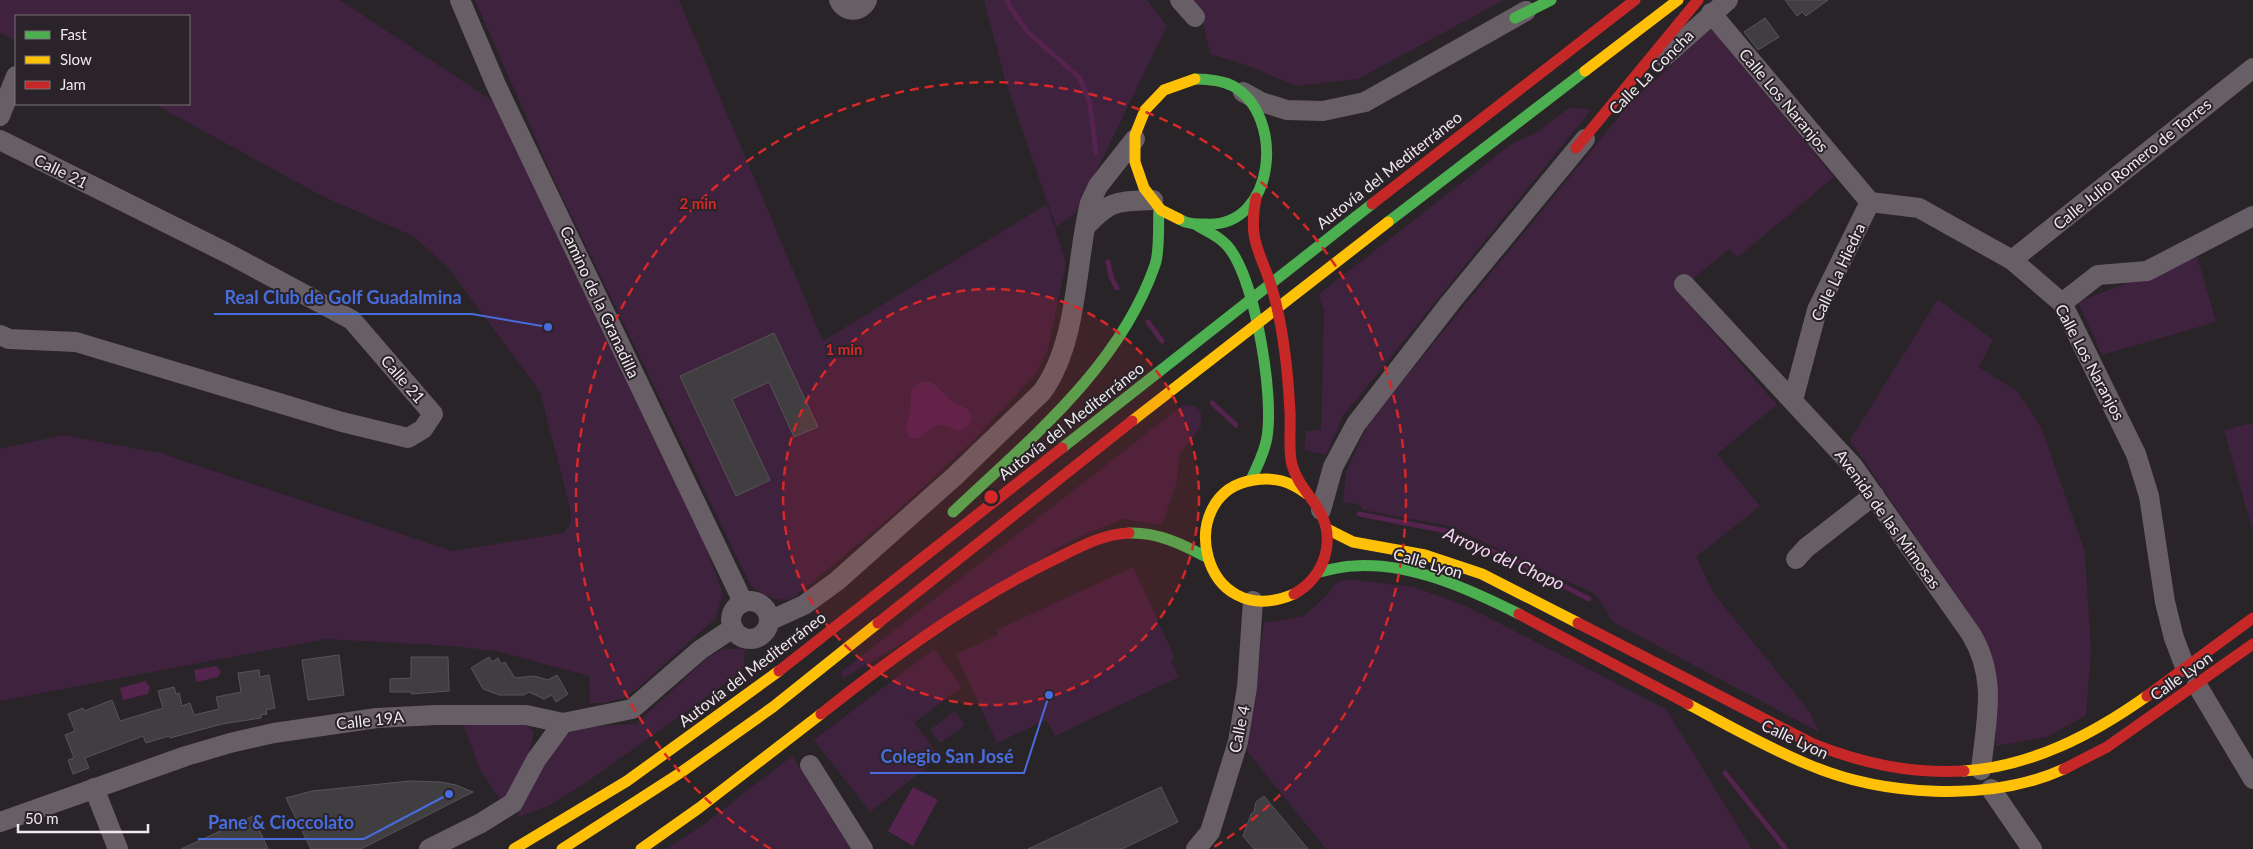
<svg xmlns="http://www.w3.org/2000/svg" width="2253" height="849" viewBox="0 0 2253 849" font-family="Lato,sans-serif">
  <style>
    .green { fill: #3f223d }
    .water { fill: #54234e }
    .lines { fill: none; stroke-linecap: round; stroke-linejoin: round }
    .stream { stroke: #54234e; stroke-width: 5 }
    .building { fill: #413e41; stroke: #575356 }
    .street { stroke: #685f66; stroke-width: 20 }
    .fast { stroke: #4caf50; stroke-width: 11 }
    .slow { stroke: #ffc107; stroke-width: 11 }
    .jam { stroke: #c62828; stroke-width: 11 }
    .ring { fill: none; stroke: #d62828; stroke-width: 2.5; stroke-dasharray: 9 6 }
    .labels { text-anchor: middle; stroke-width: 4; stroke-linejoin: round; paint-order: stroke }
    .street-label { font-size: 16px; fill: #eee9ed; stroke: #2a2329 }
    .water-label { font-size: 18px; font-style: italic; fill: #f7d6f2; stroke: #2a2329 }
    .centre { fill: #d62828; stroke: #2a2329; stroke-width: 2.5 }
    .ring-label { font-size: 15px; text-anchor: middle; font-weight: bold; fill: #d62828; stroke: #2a2329; stroke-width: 4; stroke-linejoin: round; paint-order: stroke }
    .leader { fill: none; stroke: #476ddc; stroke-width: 2 }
    .callout-dot { fill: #476ddc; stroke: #2a2329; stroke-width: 2 }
    .callout-label { font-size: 18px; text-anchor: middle; font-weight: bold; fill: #476ddc; stroke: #2a2329; stroke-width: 4; stroke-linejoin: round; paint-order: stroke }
  </style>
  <rect width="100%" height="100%" fill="#292428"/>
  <g class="green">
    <polygon points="0,0 340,0 499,105 701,535 723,593 716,618 638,688 623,698 603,703 590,703 589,676 496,651 453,646 326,639 0,701 0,449 63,435 160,453 452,551 564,533 571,522 570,508 540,392 448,267 413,236 322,196 154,104 189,104 189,16 16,16 16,41 0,33"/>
    <path d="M475,0h204l144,341 224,-137 19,59 -18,86 -11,23 -63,68 -81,75 -101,84c-17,3 -29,-4 -42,-15l-196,-404z"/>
    <polygon points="984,0 1147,0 1167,26 1076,213 1056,227 1005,80"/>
    <polygon points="1192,0 1504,0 1358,79 1296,86 1249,66 1210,54 1200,9"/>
    <polygon points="1711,28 1834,177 1738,257 1729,249 1694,278 1676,289 1777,405 1717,454 1760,506 1696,557 1714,594 1809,711 1819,732 1613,622 1595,594 1449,526 1363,510 1360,505 1343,502 1346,472 1369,422 1630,103"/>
    <polygon points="1570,107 1591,110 1343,416 1326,455 1304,450 1306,431 1321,430 1324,309 1318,295 1514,142 1534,134"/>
    <polygon points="2197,256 2216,322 2102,355 2078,302"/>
    <polygon points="1938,299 1993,340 1979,367 2018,392 2042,429 2085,552 2091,650 2086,715 2047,737 1996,746 1996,670 1976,626 1850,440"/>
    <polygon points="1183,405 1194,406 1201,412 1201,427 1179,455 1177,482 1162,525 1123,519 1072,540 843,679 841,672"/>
    <polygon points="2253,423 2253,532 2224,430"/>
    <polygon points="1133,567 1175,658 1171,661 1179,677 1055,736 1046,720 997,743 956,654 998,635 997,630"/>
    <polygon points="1347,579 1414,587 1468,607 1666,709 1752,849 1326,849 1247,751 1264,623 1304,616 1326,596 1335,584"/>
    <polygon points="724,649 745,649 744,668 729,681 584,784 548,806 516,818 548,753 560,741 577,727 636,724 708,657"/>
    <polygon points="934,649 962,687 915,722 907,713 940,757 870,812 814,740"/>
    <polygon points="955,711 965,725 940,743 930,730"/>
    <path d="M463,723l62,1 9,8c-4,24 -16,51 -33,69l-21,-31z"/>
    <polygon points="792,756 851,849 667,849 703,825"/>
  </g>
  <g class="water">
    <path d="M921,382h11l21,20 14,7 5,8c-1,5 -2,7 -6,10 -10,10 -14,-3 -25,-2 -8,0 -17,10 -24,14l-9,-2 -3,-8 5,-17 1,-22z"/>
    <polygon points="216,666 221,671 218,677 196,682 194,670"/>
    <polygon points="145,681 150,687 148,694 123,700 120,688"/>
    <polygon points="913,787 938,800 913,846 888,831"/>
  </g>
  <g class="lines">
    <g class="stream">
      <polyline points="1007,0 1011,9 1029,33 1080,78 1090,104 1096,153"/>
      <polyline points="1108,262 1111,277 1117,288"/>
      <polyline points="1148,322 1162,341"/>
      <polyline points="1212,403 1236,425"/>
      <polyline points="1359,514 1446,531 1518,562 1589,599"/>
      <polyline points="1725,773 1786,849"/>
    </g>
  </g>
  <g class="building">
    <polygon points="1785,0 1828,0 1806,16 1802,12 1797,16"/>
    <polygon points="1765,18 1779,37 1758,50 1744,32"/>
    <polygon points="774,333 818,427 794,437 769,382 732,399 770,480 736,496 680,376"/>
    <polygon points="339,655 344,695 308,700 302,660"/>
    <polygon points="411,657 448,657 449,691 411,694 411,692 390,692 390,679 411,678"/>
    <polygon points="489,657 492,662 498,658 501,664 505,662 515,678 534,676 548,680 557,675 568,694 556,702 552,695 544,699 529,692 524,695 499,695 483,689 471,668"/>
    <polygon points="259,670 260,677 269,675 275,708 266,710 267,714 261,715 261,718 222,724 170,738 169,736 146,743 143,736 85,758 89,768 73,774 68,760 74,758 65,735 75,731 68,714 83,708 84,711 112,700 120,721 163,708 158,691 174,687 176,694 179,693 182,706 190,703 194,715 219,709 216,697 241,692 238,673"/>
    <polygon points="410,781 441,782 456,785 473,792 361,849 311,849 286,798 312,791"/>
    <polygon points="1161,787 1178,822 1122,849 1028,849"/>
    <polygon points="1264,796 1308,849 1254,849 1243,836 1251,814 1254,812 1256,802"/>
    <polygon points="253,816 268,849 181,849"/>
  </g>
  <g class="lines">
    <g class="street">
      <polyline points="460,0 496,85 743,602"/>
      <path d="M839,0c6,13 22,13 28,0"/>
      <polyline points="1180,0 1195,17"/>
      <polyline points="1711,13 1870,202 1919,208 2012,260 2062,303 2136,454 2149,496 2165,602 2174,638 2185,667"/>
      <polyline points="1664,57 1728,0"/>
      <polyline points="1243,92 1261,102 1287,110 1323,111 1365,102 1526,11"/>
      <polyline points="0,116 16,76"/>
      <polyline points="0,140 229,254 352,320 433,414 423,429 408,438 342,422 76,342 9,339 0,335"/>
      <path d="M1086,226c26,-27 30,-24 67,-26"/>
      <polyline points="2012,260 2253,68"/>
      <path d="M1684,284l169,182 118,168c27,45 15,86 10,136"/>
      <polyline points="2062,303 2098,275 2147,271 2253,216"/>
      <polyline points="1793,400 1817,310 1870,202"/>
      <polyline points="1321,510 1333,467 1356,424 1450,303 1585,139"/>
      <polyline points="1796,559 1806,548 1874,495"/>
      <circle cx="750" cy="620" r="19"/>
      <path d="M769,621l35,-16 33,-24 118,-105 87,-84c37,-51 33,-129 48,-189l8,-17 37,-47"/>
      <polyline points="2197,685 2253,779"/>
      <polyline points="810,765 863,849"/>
      <polyline points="94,788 118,849"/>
      <polyline points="1991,789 2032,849"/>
      <polyline points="0,822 186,756 230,743 274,733 377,718 436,715 526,715 563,723 632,709 700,650 733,628"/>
      <polyline points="429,849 481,823 513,803 536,760 563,723"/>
      <polyline points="1196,849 1210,832 1238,742 1247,687 1253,601"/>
    </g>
    <g class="fast">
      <polyline points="1515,18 1551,0"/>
      <path d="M1179,219c8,5 16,5 26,5 71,5 81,-108 28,-138 -12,-6 -25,-7 -38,-7"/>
      <polyline points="1388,222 1585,71"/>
      <path d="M1196,225c13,7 28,14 36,27 24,36 42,143 35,185 -2,15 -10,29 -16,43"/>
      <polyline points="1062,448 1372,204"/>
      <path d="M953,512c77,-73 166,-144 202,-247 5,-14 3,-41 4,-57"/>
      <path d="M1129,533c28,-1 53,11 77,24"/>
      <path d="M1319,572c11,-2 23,-6 34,-6 58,-4 116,23 166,48"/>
    </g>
    <g class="slow">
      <polyline points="1585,71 1678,0"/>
      <polyline points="1179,219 1161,210 1144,188 1135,162 1135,135 1145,110 1164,90 1195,79"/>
      <polyline points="1132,421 1388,222"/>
      <polyline points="1327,529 1353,542 1425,555 1482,574 1578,623"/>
      <path d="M1294,594c-94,40 -122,-102 -40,-114 22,-3 35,1 53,14"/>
      <path d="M1688,704c39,21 78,43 119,60 74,32 182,39 257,5"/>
      <path d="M1964,771c68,-5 128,-36 183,-75"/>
      <polyline points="514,849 627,781 779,671"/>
      <polyline points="562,849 680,773 773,707 878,623"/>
      <polyline points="641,849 699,808 821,714"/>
    </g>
    <g class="jam">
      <polyline points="1576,148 1698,0"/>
      <path d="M1256,198c-9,45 6,55 17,94 11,39 15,80 17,120 1,17 -2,37 2,53 5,18 18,30 27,45 18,31 5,67 -25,84"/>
      <polyline points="1372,204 1635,0"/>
      <polyline points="1519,614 1688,704"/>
      <polyline points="878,623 1132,421"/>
      <path d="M1578,623l233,120c50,20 98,31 153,28"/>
      <polyline points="779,671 1062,448"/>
      <polyline points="2147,696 2253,618"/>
      <path d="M821,714c73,-58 147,-112 230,-153 25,-12 50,-27 78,-28"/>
      <polyline points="2064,769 2107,747 2253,644"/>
    </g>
  </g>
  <circle cx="991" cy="497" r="208" fill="#d62828" fill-opacity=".12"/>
  <g class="ring">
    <circle cx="991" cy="497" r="208"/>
    <path d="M771 849A415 415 0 1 1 1211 849"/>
  </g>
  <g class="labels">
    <g class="street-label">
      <text transform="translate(1651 72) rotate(-45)" y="6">Calle La Concha</text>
      <text transform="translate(1784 100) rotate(50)" y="6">Calle Los Naranjos</text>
      <text transform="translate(2132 164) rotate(-39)" y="6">Calle Julio Romero de Torres</text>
      <text transform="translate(1389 170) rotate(-38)" y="6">Autovía del Mediterráneo</text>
      <text transform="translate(61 171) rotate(26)" y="6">Calle 21</text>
      <text transform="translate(1838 272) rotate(-65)" y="6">Calle La Hiedra</text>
      <text transform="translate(600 302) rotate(65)" y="6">Camino de la Granadilla</text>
      <text transform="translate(2090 362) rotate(62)" y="6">Calle Los Naranjos</text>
      <text transform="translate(403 379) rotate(49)" y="6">Calle 21</text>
      <text transform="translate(1071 421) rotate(-38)" y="6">Autovía del Mediterráneo</text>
      <text transform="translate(1888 519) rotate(54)" y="6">Avenida de las Mimosas</text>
      <text transform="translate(1428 563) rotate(16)" y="6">Calle Lyon</text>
      <text transform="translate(752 669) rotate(-37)" y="6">Autovía del Mediterráneo</text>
      <text transform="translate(2181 676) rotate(-35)" y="6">Calle Lyon</text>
      <text transform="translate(370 720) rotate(-6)" y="6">Calle 19A</text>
      <text transform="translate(1239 729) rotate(-78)" y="6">Calle 4</text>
      <text transform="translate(1795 739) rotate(25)" y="6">Calle Lyon</text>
    </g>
    <g class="water-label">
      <text transform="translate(1504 559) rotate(24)" y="6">Arroyo del Chopo</text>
    </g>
  </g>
  <circle cx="991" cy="497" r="8" class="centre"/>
  <g class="ring-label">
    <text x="698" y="209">2 min</text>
    <text x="844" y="355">1 min</text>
  </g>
  <path class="leader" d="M548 327L472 314H214M1049 695L1024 773H870M449 794L364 839H198"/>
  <g class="callout-dot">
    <circle cx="548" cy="327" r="5"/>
    <circle cx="1049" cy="695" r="5"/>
    <circle cx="449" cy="794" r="5"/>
  </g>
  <g class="callout-label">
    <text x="343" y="304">Real Club de Golf Guadalmina</text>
    <text x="947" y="763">Colegio San José</text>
    <text x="281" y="829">Pane &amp; Cioccolato</text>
  </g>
  <rect x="15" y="15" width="175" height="90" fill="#2a2329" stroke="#787277"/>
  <rect x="25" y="31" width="25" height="8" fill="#4caf50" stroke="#787277"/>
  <text x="60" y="40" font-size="15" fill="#eee9ed">Fast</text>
  <rect x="25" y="56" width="25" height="8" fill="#ffc107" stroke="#787277"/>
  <text x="60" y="65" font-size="15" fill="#eee9ed">Slow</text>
  <rect x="25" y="81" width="25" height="8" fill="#c62828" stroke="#787277"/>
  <text x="60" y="90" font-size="15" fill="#eee9ed">Jam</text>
  <path d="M18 824v8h130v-8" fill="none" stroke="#eee9ed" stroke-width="2.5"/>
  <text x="25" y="824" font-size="15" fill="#eee9ed" stroke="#2a2329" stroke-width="4" paint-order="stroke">50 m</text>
</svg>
